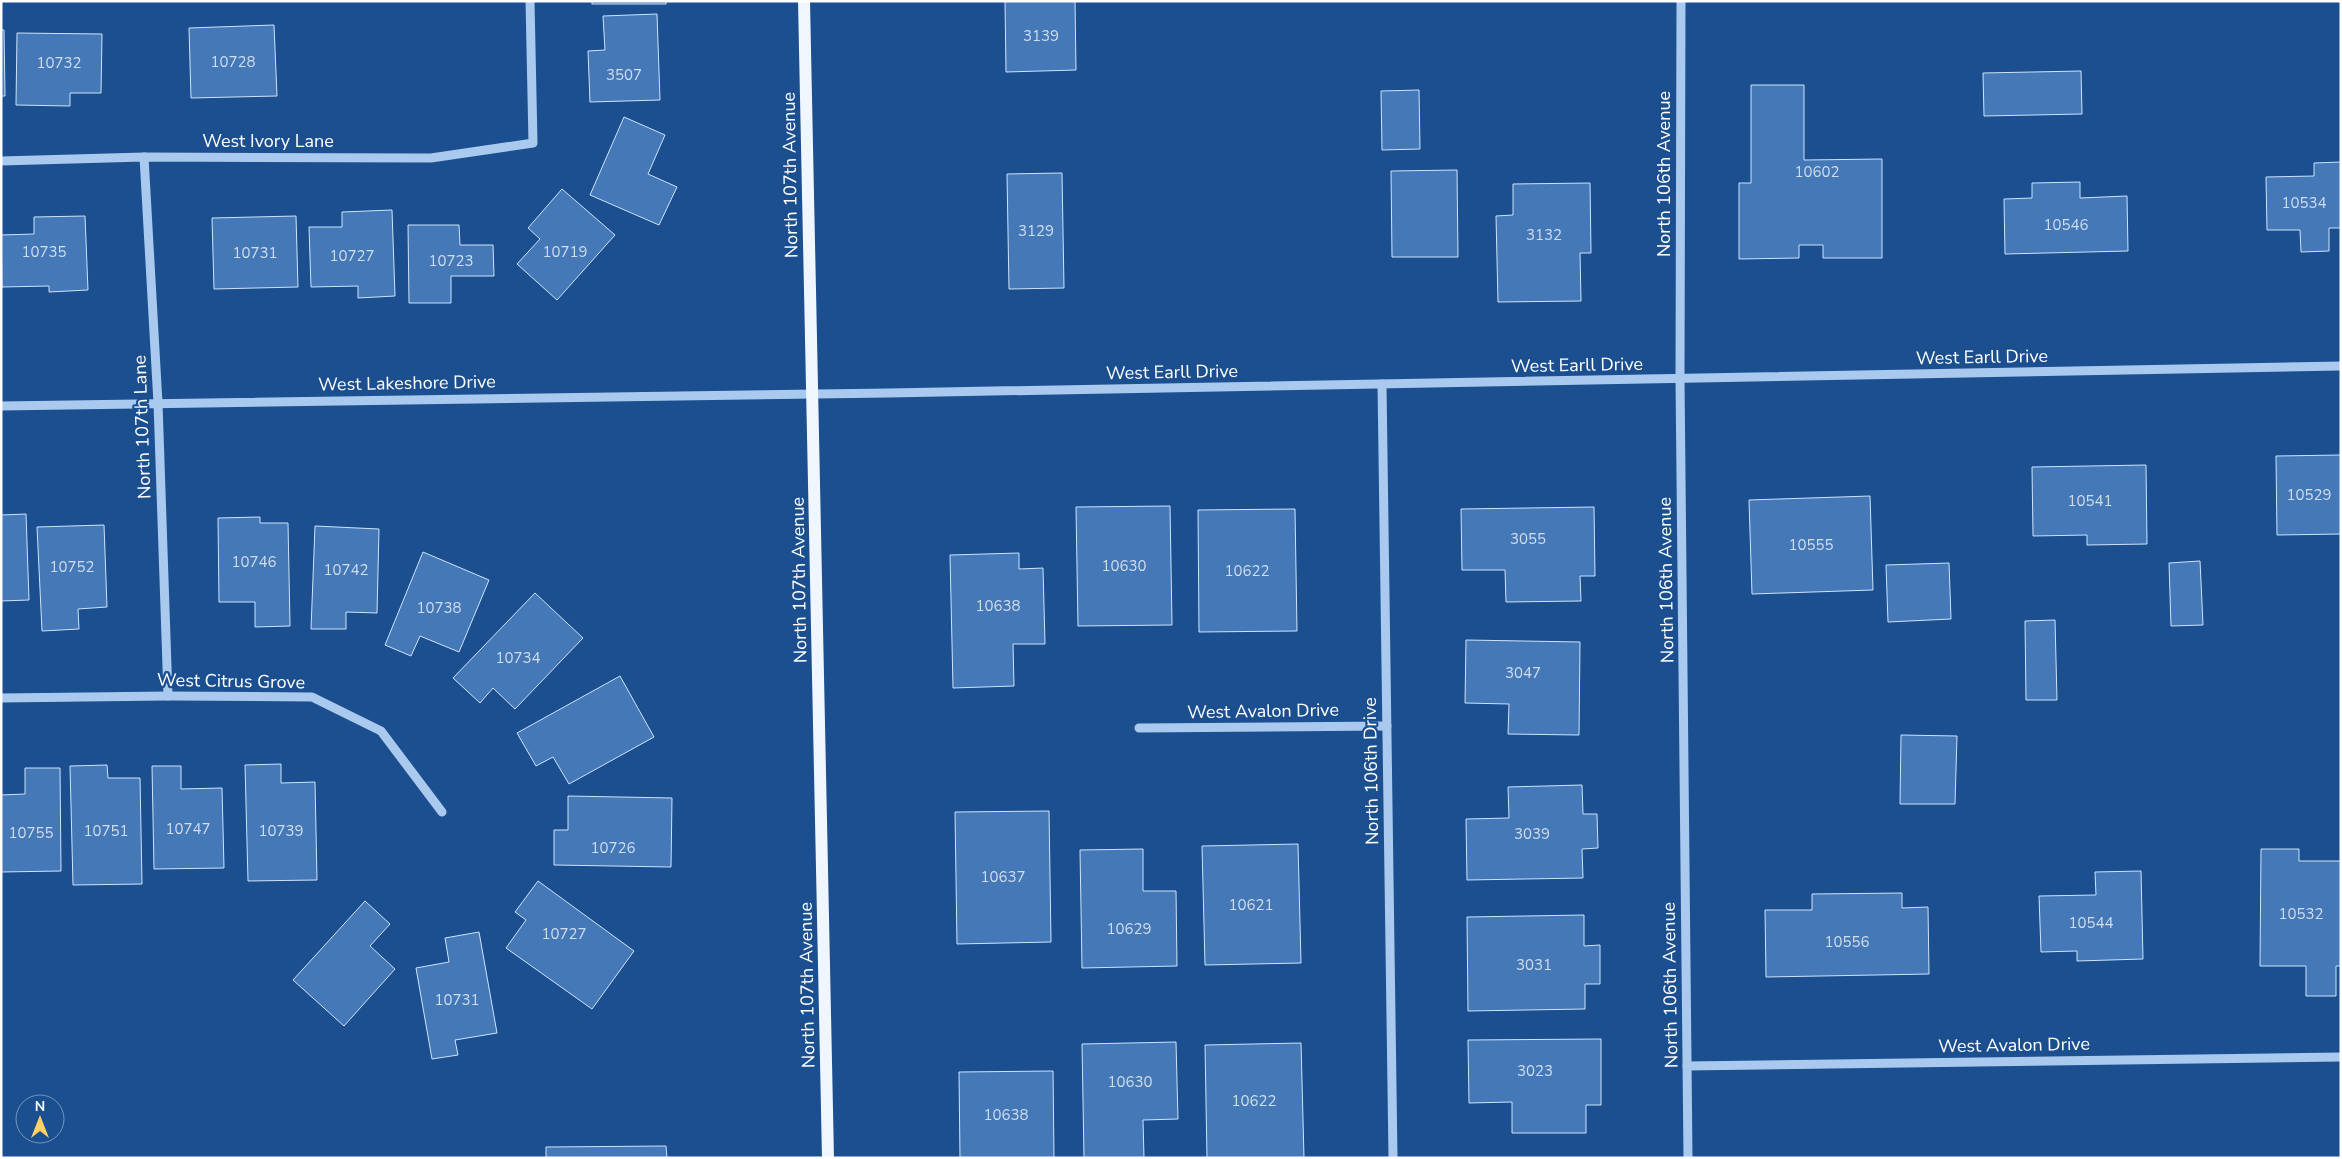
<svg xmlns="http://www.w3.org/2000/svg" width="2342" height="1159" viewBox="0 0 2342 1159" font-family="'Nunito Sans',sans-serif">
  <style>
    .building { fill: #4478b7; stroke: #cfe3fa }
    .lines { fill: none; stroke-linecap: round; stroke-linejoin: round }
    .minor { stroke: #a9c9ee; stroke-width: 9 }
    .major { stroke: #f0f6ff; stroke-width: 12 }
    .labels { text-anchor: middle; stroke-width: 4.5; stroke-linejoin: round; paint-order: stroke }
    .number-label { font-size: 15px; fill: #d0dded }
    .street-label { font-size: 18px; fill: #fff; stroke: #1b4f8f }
  </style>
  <rect width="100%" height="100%" fill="#1b4f8f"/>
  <g class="building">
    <rect x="592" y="1" width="74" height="3"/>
    <polygon points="1005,1 1075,1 1076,70 1006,72"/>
    <polygon points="657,14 660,100 590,102 588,51 605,50 603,16"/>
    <polygon points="274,25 277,96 191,98 189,28"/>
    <polygon points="1,30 4,30 5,96 1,96"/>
    <polygon points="17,33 102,34 101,93 70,93 70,106 16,105"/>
    <polygon points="2081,71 2082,114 1984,116 1983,73"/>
    <polygon points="1751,85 1804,85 1804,160 1882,159 1882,258 1823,258 1823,245 1799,245 1799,258 1739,259 1739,183 1751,183"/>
    <polygon points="1419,90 1420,149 1382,150 1381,91"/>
    <polygon points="624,117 665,135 648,174 677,187 659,225 590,195"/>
    <polygon points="2341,162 2341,228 2329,228 2329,251 2301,252 2300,230 2267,230 2266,177 2314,176 2314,163"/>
    <polygon points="1457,170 1458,257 1392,257 1391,171"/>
    <polygon points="1062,173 1064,288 1009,289 1007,174"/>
    <polygon points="2080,182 2080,198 2127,196 2128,251 2005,254 2004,199 2032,198 2032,183"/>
    <polygon points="1590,183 1591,253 1580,253 1581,301 1498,302 1496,216 1513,215 1513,184"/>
    <polygon points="562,189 615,235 557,300 517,264 540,239 528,228"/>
    <polygon points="392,210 395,296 358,298 358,286 311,287 309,227 342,227 342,212"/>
    <polygon points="85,216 88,290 49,292 49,286 2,287 1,235 34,234 34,217"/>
    <polygon points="296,216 298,287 214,289 212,218"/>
    <polygon points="408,225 459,225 460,245 493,245 494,276 451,276 451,303 409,303"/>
    <polygon points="2341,455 2341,534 2277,535 2276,456"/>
    <polygon points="2146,465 2147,544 2087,545 2087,535 2033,536 2032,467"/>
    <polygon points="1870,496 1873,590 1752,594 1749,500"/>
    <polygon points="1170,506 1172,625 1078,626 1076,507"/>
    <polygon points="1594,507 1595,576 1580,576 1581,601 1506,602 1505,570 1462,570 1461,509"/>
    <polygon points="1295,509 1297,631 1199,632 1198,510"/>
    <polygon points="26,514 29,600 1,601 1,515"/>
    <polygon points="260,517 260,523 288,523 290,626 255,627 255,602 219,602 218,518"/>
    <polygon points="104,525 107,607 78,609 79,629 42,631 37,527"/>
    <polygon points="315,526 379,529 377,613 346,612 346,629 311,629"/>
    <polygon points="423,552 489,580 459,652 420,636 411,656 385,645"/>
    <polygon points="1019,553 1019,569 1043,568 1045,644 1013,644 1014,686 953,688 950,555"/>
    <polygon points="2200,561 2203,625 2171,626 2169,563"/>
    <polygon points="1949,563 1951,619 1888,622 1886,565"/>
    <polygon points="535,593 583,638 515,709 493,688 480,703 453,678"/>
    <polygon points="2055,620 2057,700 2026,700 2025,621"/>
    <polygon points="1466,640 1580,642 1579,735 1508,734 1509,704 1465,703"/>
    <polygon points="620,676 654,737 569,784 553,757 536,766 517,733"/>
    <polygon points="1901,735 1957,736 1955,804 1900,804"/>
    <polygon points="281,764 281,783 315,782 317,880 248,881 245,765"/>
    <polygon points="107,765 108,778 140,778 142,884 73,885 70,766"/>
    <polygon points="152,766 181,766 181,789 222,788 224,868 154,869"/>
    <polygon points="25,768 60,768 61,871 1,872 1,795 25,794"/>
    <polygon points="1582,785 1583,814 1597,814 1598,848 1582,849 1583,878 1467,880 1466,819 1509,818 1508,787"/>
    <polygon points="568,796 672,798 671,867 554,865 554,830 568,830"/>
    <polygon points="1049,811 1051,942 957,944 955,812"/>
    <polygon points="1298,844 1301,963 1205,965 1202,846"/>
    <polygon points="1143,849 1143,891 1176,891 1177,966 1082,968 1080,850"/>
    <polygon points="2261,849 2299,849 2299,861 2341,861 2341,966 2336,966 2336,996 2306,996 2306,966 2260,966"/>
    <polygon points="2141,871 2143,959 2077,961 2077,951 2041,952 2039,896 2096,895 2095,872"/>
    <polygon points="538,881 634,951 592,1009 506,948 526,920 515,912"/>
    <polygon points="1902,893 1902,908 1928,907 1929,974 1766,977 1765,910 1812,910 1812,894"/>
    <polygon points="365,901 390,924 370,946 395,969 344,1026 293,980"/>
    <polygon points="1584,915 1584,946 1600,945 1600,984 1585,984 1585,1009 1468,1011 1467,917"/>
    <polygon points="479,932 497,1033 455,1040 458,1055 432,1059 416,968 449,962 445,938"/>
    <polygon points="1601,1039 1601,1105 1586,1105 1586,1133 1512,1133 1512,1102 1469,1103 1468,1040"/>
    <polygon points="1176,1042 1178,1119 1143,1120 1144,1158 1084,1158 1082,1044"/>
    <polygon points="1301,1043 1304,1158 1207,1158 1205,1045"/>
    <polygon points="1053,1071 1054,1158 960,1158 959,1072"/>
    <polygon points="666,1146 667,1158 546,1158 546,1147"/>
  </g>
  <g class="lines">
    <g class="minor">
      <polyline points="1681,1 1680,379 1688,1158"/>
      <polyline points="144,157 158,403 168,696"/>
      <polyline points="1,161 144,157 431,158 533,143 530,1"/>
      <polyline points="1382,384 1393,1158"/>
      <polyline points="1,406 889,393 2341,366"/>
      <polyline points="1,698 168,696 312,697 381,731 442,812"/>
      <polyline points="1139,728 1387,726"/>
      <polyline points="1687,1066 2341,1057"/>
    </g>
    <polyline class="major" points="804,1 828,1158"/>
  </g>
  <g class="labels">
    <g class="number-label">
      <text x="1041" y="41">3139</text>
      <text x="233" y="67">10728</text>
      <text x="59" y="68">10732</text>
      <text x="624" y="80">3507</text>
      <text x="1817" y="177">10602</text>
      <text x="2304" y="208">10534</text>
      <text x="2066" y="230">10546</text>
      <text x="1036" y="236">3129</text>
      <text x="1544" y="240">3132</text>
      <text x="44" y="257">10735</text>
      <text x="565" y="257">10719</text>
      <text x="255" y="258">10731</text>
      <text x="352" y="261">10727</text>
      <text x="451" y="266">10723</text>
      <text x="2309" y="500">10529</text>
      <text x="2090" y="506">10541</text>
      <text x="1528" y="544">3055</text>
      <text x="1811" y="550">10555</text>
      <text x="254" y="567">10746</text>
      <text x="1124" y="571">10630</text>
      <text x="72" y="572">10752</text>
      <text x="346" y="575">10742</text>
      <text x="1247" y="576">10622</text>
      <text x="998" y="611">10638</text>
      <text x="439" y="613">10738</text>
      <text x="518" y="663">10734</text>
      <text x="1523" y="678">3047</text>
      <text x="188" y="834">10747</text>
      <text x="106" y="836">10751</text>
      <text x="281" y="836">10739</text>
      <text x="31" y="838">10755</text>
      <text x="1532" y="839">3039</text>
      <text x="613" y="853">10726</text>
      <text x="1003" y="882">10637</text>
      <text x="1251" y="910">10621</text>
      <text x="2301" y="919">10532</text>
      <text x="2091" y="928">10544</text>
      <text x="1129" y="934">10629</text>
      <text x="564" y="939">10727</text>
      <text x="1847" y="947">10556</text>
      <text x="1534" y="970">3031</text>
      <text x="457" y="1005">10731</text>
      <text x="1535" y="1076">3023</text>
      <text x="1130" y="1087">10630</text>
      <text x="1254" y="1106">10622</text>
      <text x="1006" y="1120">10638</text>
    </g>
    <g class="street-label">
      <text x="268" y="147">West Ivory Lane</text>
      <text transform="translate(1664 174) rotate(-90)" y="6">North 106th Avenue</text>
      <text transform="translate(790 175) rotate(-91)" y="6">North 107th Avenue</text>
      <text transform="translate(1982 357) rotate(-1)" y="6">West Earll Drive</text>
      <text transform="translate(1577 365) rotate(-1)" y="6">West Earll Drive</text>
      <text transform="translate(1172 372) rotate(-1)" y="6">West Earll Drive</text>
      <text transform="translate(407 383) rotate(-1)" y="6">West Lakeshore Drive</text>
      <text transform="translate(142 427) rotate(-92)" y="6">North 107th Lane</text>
      <text transform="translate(799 580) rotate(-91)" y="6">North 107th Avenue</text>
      <text transform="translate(1666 580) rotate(-91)" y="6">North 106th Avenue</text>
      <text transform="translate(231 681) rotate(1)" y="6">West Citrus Grove</text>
      <text transform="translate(1263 711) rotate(-1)" y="6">West Avalon Drive</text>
      <text transform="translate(1371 771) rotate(-91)" y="6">North 106th Drive</text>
      <text transform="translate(807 985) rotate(-91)" y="6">North 107th Avenue</text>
      <text transform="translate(1670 985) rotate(-91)" y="6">North 106th Avenue</text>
      <text transform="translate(2014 1045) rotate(-1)" y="6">West Avalon Drive</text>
    </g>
  </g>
  <rect width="2342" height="1159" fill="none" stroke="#ffffff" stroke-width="5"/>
  <g transform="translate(40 1119)"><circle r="24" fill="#1b4f8f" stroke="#7695bc"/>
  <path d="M0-4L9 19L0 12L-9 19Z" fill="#ffd166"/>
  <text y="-8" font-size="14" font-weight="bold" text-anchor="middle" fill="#ffffff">N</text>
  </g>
</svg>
